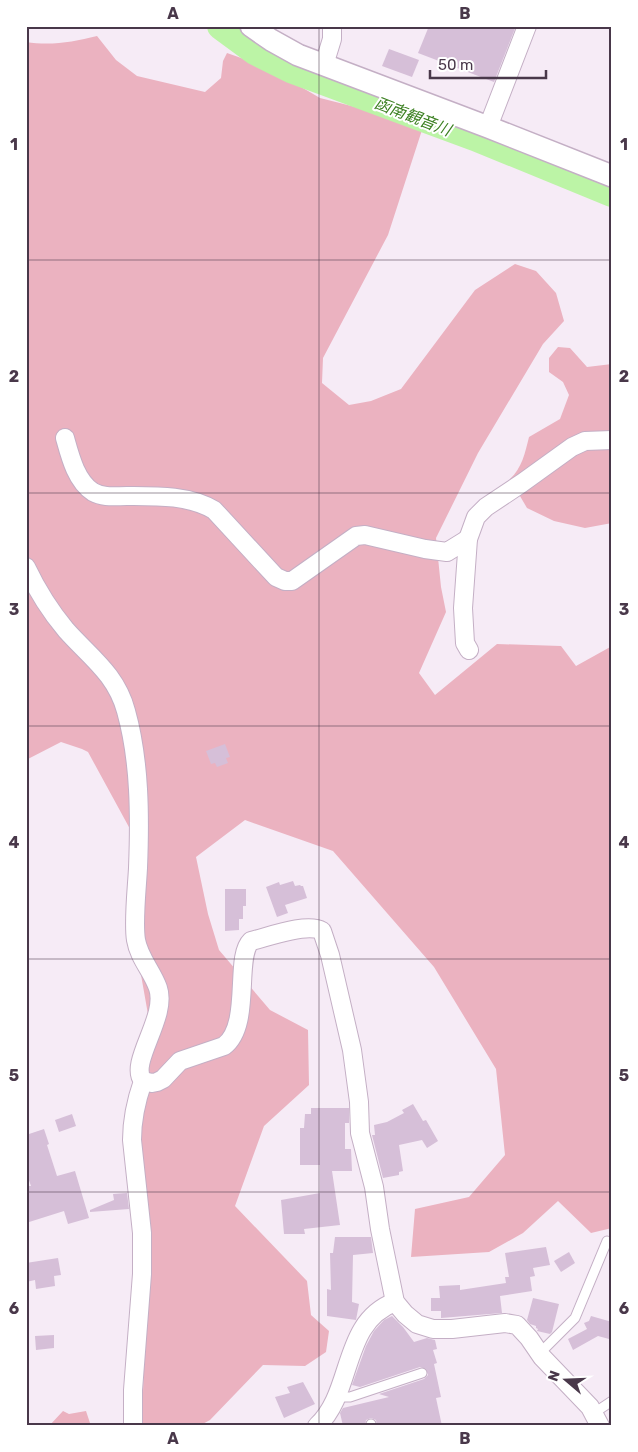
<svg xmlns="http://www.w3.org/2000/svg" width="638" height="1452" viewBox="0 0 638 1452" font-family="Rubik,'Noto Sans JP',sans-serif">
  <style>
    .green { fill: #ebb2c0 }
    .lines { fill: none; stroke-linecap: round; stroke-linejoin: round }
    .river { stroke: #bcf4a6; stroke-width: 28 }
    .building { fill: #d6bfd8 }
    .service-casing { stroke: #c4afc5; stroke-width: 11 }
    .minor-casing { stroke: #c4afc5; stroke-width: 20 }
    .tertiary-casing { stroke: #c4afc5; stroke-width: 24 }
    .service { stroke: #fff; stroke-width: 9 }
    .minor { stroke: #fff; stroke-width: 18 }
    .tertiary { stroke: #fff; stroke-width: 21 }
    .grid { fill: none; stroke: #49384a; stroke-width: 1; stroke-opacity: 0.55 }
    .labels { text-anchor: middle; stroke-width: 4; stroke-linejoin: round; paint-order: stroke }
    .water-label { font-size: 16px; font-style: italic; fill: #3c8022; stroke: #fff }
    .neatline { fill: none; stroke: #49384a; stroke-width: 2 }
    .grid-label { font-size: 16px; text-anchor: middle; font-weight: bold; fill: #49384a }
  </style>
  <rect width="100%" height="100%" fill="#f6ebf6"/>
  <g class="green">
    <path d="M97,36l19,24 21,16 68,16 16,-14 2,-17 4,-8 40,14 53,31 63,16 39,16 -34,105 -65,123 -1,25 27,22 22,-4 30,-12 74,-99 40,-26 21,7 20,22 8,28 -21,23 -65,109 -42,85 5,49 5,25 -27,61 16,22 62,-51 64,2 15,20 36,-20v582l-21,5 -33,-32 -35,32 -34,19 -78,5 4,-48 54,-12 36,-42 -9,-86 -62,-102 -101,-116 -88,-31 -49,37 12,57 11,36 51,60 38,20 1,55 -45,41 -29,80 72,75 4,34 18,16 -3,21 -21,14 -42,-1 -53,55 -11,6h-51l-6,-3 6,-183 -8,-99 9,-121 -20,-113 5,-52 -4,-26 -42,-77 -6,-3 -21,-7 -35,18v-718c25,4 47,0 71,-6z"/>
    <path d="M558,347l12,1 17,19 25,-3v159l-27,5 -31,-7 -27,-13 -17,-29c12,-11 15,-26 19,-42l31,-18 9,-24 -6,-13 -14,-10v-14z"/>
    <polygon points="63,1411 69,1414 86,1411 91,1426 49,1426"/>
  </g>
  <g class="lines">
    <polyline class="river" points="221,26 255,51 291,69 475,137 612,193"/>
  </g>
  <g class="building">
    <polygon points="429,26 516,26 494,82 418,53"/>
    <polygon points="389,49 419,60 412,77 382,66"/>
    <polygon points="225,744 230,757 226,758 228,763 217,767 215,763 211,764 206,751"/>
    <polygon points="293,881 295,886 300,885 301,886 303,886 307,898 285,905 288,913 277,917 266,887 279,882 280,885"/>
    <polygon points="225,889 246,889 246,906 243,906 243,919 239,919 239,930 225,931"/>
    <polygon points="413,1104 423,1121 426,1120 438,1141 427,1148 422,1140 399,1145 403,1171 399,1172 399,1175 383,1178 372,1135 375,1135 374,1125 387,1122 404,1113 402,1110"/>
    <polygon points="311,1108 349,1108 349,1123 345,1123 345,1149 351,1149 352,1171 332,1171 340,1225 304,1229 305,1234 284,1234 281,1200 320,1193 320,1165 300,1165 300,1128 304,1128 305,1114 311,1114"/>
    <polygon points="72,1114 76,1126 59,1132 55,1120"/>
    <polygon points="44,1129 49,1144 47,1145 57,1176 75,1171 89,1218 68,1224 64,1211 26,1223 26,1186 31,1186 26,1172 26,1135"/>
    <polygon points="127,1193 129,1209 90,1212 90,1210 114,1200 113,1194"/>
    <polygon points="335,1237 371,1237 373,1253 353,1255 352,1302 359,1304 356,1320 327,1316 327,1289 331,1290 330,1253 333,1253"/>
    <polygon points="546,1247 550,1265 533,1268 535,1276 530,1277 532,1291 500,1296 502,1313 441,1318 441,1311 431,1311 431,1298 440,1298 439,1286 460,1285 460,1290 506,1283 505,1277 509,1277 505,1253"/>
    <polygon points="569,1252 575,1263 561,1272 554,1261"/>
    <polygon points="58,1258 61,1275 54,1276 55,1286 36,1289 35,1280 26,1282 26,1263"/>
    <polygon points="533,1298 559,1304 552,1332 550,1334 537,1331 538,1329 536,1328 536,1326 530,1324 527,1320"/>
    <polygon points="392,1316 403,1327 414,1342 427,1338 435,1340 437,1349 433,1350 437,1363 434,1364 441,1397 436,1398 442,1426 377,1426 376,1420 371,1418 366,1420 365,1426 343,1426 340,1413 343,1408 389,1397 379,1394 424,1379 428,1375 426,1369 420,1367 360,1387 352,1385 366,1346 374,1331 384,1320"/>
    <polygon points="591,1316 612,1322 609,1339 598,1336 573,1350 568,1339 587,1329 584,1323 589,1321"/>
    <polygon points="54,1335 54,1348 36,1350 35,1336"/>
    <polygon points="303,1382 315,1404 284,1418 275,1397 290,1393 287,1387"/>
  </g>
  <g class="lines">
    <g class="service-casing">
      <g id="service">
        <polyline points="540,1353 575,1318 607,1241"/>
        <polyline points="336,1397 350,1397 422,1373"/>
        <polyline points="594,1413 612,1401"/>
        <polyline points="371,1424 371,1426"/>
      </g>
    </g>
    <g class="minor-casing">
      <g id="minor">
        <polyline points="324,65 332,39 332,26"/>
        <polyline points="488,127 527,26"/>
        <path d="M65,438c5,18 11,43 28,54 11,6 22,4 34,4 28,0 62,-1 87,14l62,67 9,4h7l64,-45 9,-1 60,14 22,3 21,-13"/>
        <path d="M26,567c11,23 24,44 40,63 24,27 50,44 60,81 14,50 14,106 12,157 -1,20 -5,54 -2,72 3,18 16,31 22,48 10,29 -30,75 -15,93 -7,20 -11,38 -11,59l10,93v41l-9,116v36"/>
        <polyline points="469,650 465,643 463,608 468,539 476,517 486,507 522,483 572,447 585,441 612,440"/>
        <path d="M143,1081l9,2 5,-1 6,-3 17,-18 44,-15c28,-21 10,-89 27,-105 17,-4 56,-19 71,-10l8,24 22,95 7,52 1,31 14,54 6,42 15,73 10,12 12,10 16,5h19l53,-6 12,2 12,13 13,19 48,50 10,19"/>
        <path d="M317,1426c37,-34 24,-104 78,-124"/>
      </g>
    </g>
    <g class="tertiary-casing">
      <polyline id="tertiary" points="251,26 271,40 298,55 488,127 612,176"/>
    </g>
    <use href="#service" class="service"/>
    <use href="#minor" class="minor"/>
    <use href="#tertiary" class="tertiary"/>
  </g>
  <path class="grid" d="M319,26v1400M26,260h586M26,493h586M26,726h586M26,959h586M26,1192h586"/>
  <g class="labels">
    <g class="water-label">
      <text transform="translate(413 116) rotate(21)" y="6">函南観音川</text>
    </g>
  </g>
  <rect width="638" height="1452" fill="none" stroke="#ffffff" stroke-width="55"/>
  <g transform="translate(566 1380) rotate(289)" stroke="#ffffff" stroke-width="4" paint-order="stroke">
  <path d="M0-4L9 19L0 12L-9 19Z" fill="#49384a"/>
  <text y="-8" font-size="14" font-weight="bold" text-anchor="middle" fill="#49384a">N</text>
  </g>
  <path d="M430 70v8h116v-8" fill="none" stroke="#49384a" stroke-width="2.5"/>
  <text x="438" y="70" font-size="15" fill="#49384a" stroke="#ffffff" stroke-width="4" paint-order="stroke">50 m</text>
  <rect x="28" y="28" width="582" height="1396" class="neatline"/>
  <g class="grid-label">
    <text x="173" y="19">A</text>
    <text x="465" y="19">B</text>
    <text x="14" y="150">1</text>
    <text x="624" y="150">1</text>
    <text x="14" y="382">2</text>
    <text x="624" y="382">2</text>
    <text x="14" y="615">3</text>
    <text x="624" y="615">3</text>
    <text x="14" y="848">4</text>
    <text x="624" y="848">4</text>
    <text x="14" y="1081">5</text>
    <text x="624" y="1081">5</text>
    <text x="14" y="1314">6</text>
    <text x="624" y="1314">6</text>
    <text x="173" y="1444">A</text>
    <text x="465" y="1444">B</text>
  </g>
</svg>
